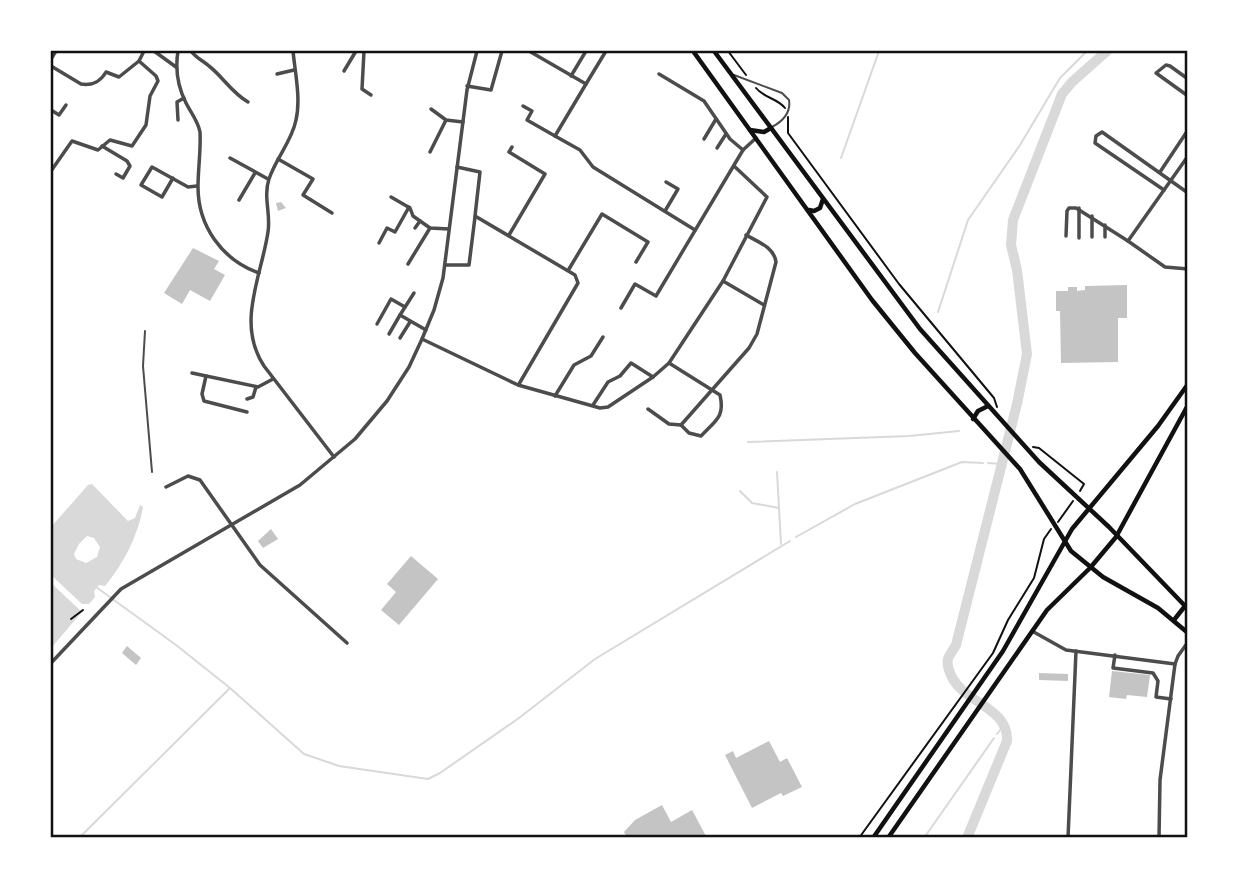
<svg xmlns="http://www.w3.org/2000/svg" width="1239" height="889" viewBox="0 0 1239 889" font-family="Manrope,sans-serif">
  <style>
    .water { fill: #d9d9d9; fill-rule: evenodd }
    .lines { fill: none; stroke-linecap: round; stroke-linejoin: round }
    .stream { stroke: #d9d9d9; stroke-width: 2 }
    .river { stroke: #d9d9d9; stroke-width: 10 }
    .building { fill: #c4c4c4 }
    .path { stroke: #111; stroke-width: 2 }
    .service { stroke: #4c4c4c; stroke-width: 2 }
    .minor { stroke: #4c4c4c; stroke-width: 3.5 }
    .tertiary { stroke: #4c4c4c; stroke-width: 3.5 }
    .secondary { stroke: #111; stroke-width: 4.5 }
    .neatline { fill: none; stroke: #111; stroke-width: 2.5 }
  </style>
  <rect width="100%" height="100%" fill="#fff"/>
  <g class="water">
    <path d="M92,484l36,37 7,-3 5,-13 3,2c-5,29 -19,56 -38,79l-6,-1 -5,6 1,6 -6,7h-7l-31,-29v-48l37,-42zM87,536l7,2 6,9 -3,10 -11,6 -10,-4 -2,-5 5,-10z"/>
    <polygon points="51,583 82,612 51,648"/>
  </g>
  <g class="lines">
    <g class="stream">
      <polyline points="841,158 879,51"/>
      <polyline points="938,312 968,220 1020,145 1060,78 1087,51"/>
      <polyline points="748,442 909,436 959,431"/>
      <polyline points="988,463 1001,464"/>
      <polyline points="777,472 781,544"/>
      <polyline points="740,491 752,503 779,508"/>
      <polyline points="796,537 855,504 962,462 983,463"/>
      <polyline points="96,587 176,645 230,688 304,754 339,766 428,779 440,773 519,718 595,659 790,541"/>
      <polyline points="997,734 1004,725"/>
      <polyline points="79,838 229,689"/>
      <polyline points="924,838 994,738"/>
    </g>
    <path class="river" d="M967,838l40,-97c2,-36 -48,-37 -58,-71 -1,-3 -2,-7 -1,-11 1,-4 6,-10 8,-14l61,-241 10,-50 -10,-84 -6,-25 2,-25 49,-126 10,-12 35,-31"/>
  </g>
  <g class="building">
    <polygon points="281,202 286,208 278,211 276,203"/>
    <polygon points="193,248 219,261 214,269 225,275 210,301 190,290 182,304 164,293"/>
    <polygon points="1127,285 1127,318 1118,318 1118,362 1061,363 1060,311 1056,311 1056,291 1068,291 1068,287 1077,287 1077,291 1085,290 1085,286"/>
    <polygon points="271,529 278,539 263,548 258,541"/>
    <polygon points="411,556 438,579 399,625 381,610 396,592 387,584"/>
    <polygon points="127,646 141,658 136,665 122,653"/>
    <polygon points="1112,671 1150,675 1147,697 1127,695 1126,699 1109,697"/>
    <polygon points="1039,673 1068,674 1068,681 1039,680"/>
    <polygon points="769,741 780,762 787,758 802,787 783,796 781,793 752,808 725,755 733,751 736,758"/>
    <polygon points="662,805 671,822 692,810 707,838 622,838 626,836 624,832 635,820"/>
  </g>
  <g class="lines">
    <g class="path">
      <polyline points="728,51 746,75"/>
      <path d="M756,88c8,10 21,10 29,20"/>
      <polyline points="788,117 788,133 899,284 994,398 997,407"/>
      <polyline points="1033,447 1039,448 1084,484 1080,491"/>
      <polyline points="1058,522 1073,501"/>
      <polyline points="71,619 83,610"/>
      <polyline points="859,838 993,653 1008,620 1034,578 1044,539 1051,529"/>
    </g>
    <g class="service">
      <path d="M734,75l48,18 7,7c2,12 -6,21 -17,27"/>
      <polyline points="145,331 143,366 152,472"/>
    </g>
    <g class="minor">
      <polyline points="154,51 176,67"/>
      <path d="M178,51c-3,18 0,36 8,52 5,10 12,18 14,29 1,18 -2,37 -2,55 0,39 24,73 61,86"/>
      <path d="M191,51c5,7 11,9 18,15 14,11 23,27 39,36"/>
      <path d="M293,51c2,21 8,48 3,69 -4,21 -20,38 -27,59 -6,18 2,35 -1,53 -7,46 -32,91 -4,134l70,91"/>
      <polyline points="364,51 362,89 371,95"/>
      <polyline points="529,51 586,84 555,136 580,150 593,167 695,230"/>
      <polyline points="51,59 56,51"/>
      <path d="M51,66l30,18c11,2 20,-3 25,-12l13,5 20,-16"/>
      <polyline points="344,71 356,51"/>
      <polyline points="277,74 294,70"/>
      <polyline points="659,74 704,101 730,139 743,150"/>
      <polyline points="571,76 586,51"/>
      <polyline points="1188,79 1170,66 1166,65 1156,73 1188,96"/>
      <polyline points="586,84 606,51"/>
      <polyline points="467,86 491,90 502,51"/>
      <polyline points="523,106 532,111 527,120 555,136"/>
      <polyline points="431,109 446,120 463,122"/>
      <polyline points="51,110 59,115 66,105"/>
      <polyline points="178,120 177,102 184,98"/>
      <polyline points="704,139 716,119"/>
      <polyline points="102,146 127,161 130,166 123,178 116,174"/>
      <polyline points="717,148 726,134"/>
      <polyline points="430,152 446,120"/>
      <polyline points="230,158 268,179"/>
      <polyline points="278,159 313,179 303,195 332,213"/>
      <polyline points="457,167 480,172 475,216 575,275 578,283 519,384"/>
      <polyline points="51,171 72,141 98,150 110,140 132,146 146,125 150,96 158,81 156,76 139,61 144,51"/>
      <polyline points="1160,172 1188,130"/>
      <polyline points="173,178 162,197 141,185 152,167 188,187 197,186"/>
      <polyline points="1164,190 1095,143 1096,136 1102,132 1188,193"/>
      <polyline points="391,197 410,208 413,216 430,228 449,229"/>
      <polyline points="239,200 255,173"/>
      <polyline points="1079,208 1079,238"/>
      <polyline points="665,211 678,189 666,182"/>
      <polyline points="415,228 420,221"/>
      <polyline points="509,235 545,174 509,152 512,147"/>
      <polyline points="1066,236 1067,211 1069,208 1076,208 1128,241"/>
      <polyline points="1092,237 1092,216"/>
      <polyline points="1105,237 1105,225"/>
      <polyline points="379,243 387,228 395,232 409,207"/>
      <polyline points="1188,262 1188,276"/>
      <polyline points="408,264 430,228"/>
      <polyline points="446,265 469,265 475,217"/>
      <polyline points="569,269 602,214 648,242 636,262"/>
      <polyline points="1188,269 1165,267 1128,241 1188,156"/>
      <polyline points="723,281 764,305"/>
      <polyline points="414,293 400,315 426,330"/>
      <polyline points="621,308 635,284 656,296 743,150 756,138"/>
      <polyline points="377,324 391,299 405,307"/>
      <polyline points="389,334 400,315"/>
      <polyline points="400,338 410,322"/>
      <polyline points="422,339 518,385 600,408 608,407 653,377 669,363 723,281 767,197 734,166"/>
      <path d="M669,363l51,32c5,22 -4,25 -19,41l-12,-3 -8,-8"/>
      <polyline points="192,373 258,387 273,379"/>
      <polyline points="206,376 202,394 204,401 247,412"/>
      <polyline points="555,396 574,365 591,356 603,337"/>
      <polyline points="247,399 253,397 256,387"/>
      <polyline points="593,405 608,382 620,376 631,363 653,377"/>
      <path d="M648,409l21,15 12,1 68,-77 8,-14 19,-72c-2,-15 -18,-20 -30,-27"/>
      <polyline points="166,487 188,476 200,480 260,565 347,643"/>
      <polyline points="1032,631 1066,650 1175,664"/>
      <polyline points="1115,655 1113,668 1153,673 1158,681 1156,697 1171,699"/>
      <polyline points="1068,838 1076,651"/>
      <polyline points="1159,838 1160,780 1175,664 1178,656 1188,642"/>
    </g>
    <polyline class="tertiary" points="51,663 121,589 300,485 355,439 387,401 409,367 422,339 434,310 443,278 467,90 477,51"/>
    <g class="secondary">
      <polyline points="693,51 872,300 915,353 1020,469 1071,551 1103,577 1158,608 1188,633"/>
      <polyline points="714,51 920,329 1039,462 1109,527 1188,609"/>
      <polyline points="750,130 764,132 771,128"/>
      <polyline points="809,210 814,211 820,208 823,199"/>
      <polyline points="973,419 978,411 988,406"/>
      <polyline points="1174,620 1185,606"/>
      <polyline points="873,838 1003,651 1072,529 1158,426 1188,384"/>
      <polyline points="888,838 1047,610 1090,568 1116,537 1188,405"/>
    </g>
  </g>
  <rect width="1239" height="889" fill="none" stroke="#ffffff" stroke-width="105"/>
  <rect x="52" y="52" width="1134" height="784" class="neatline"/>
</svg>
